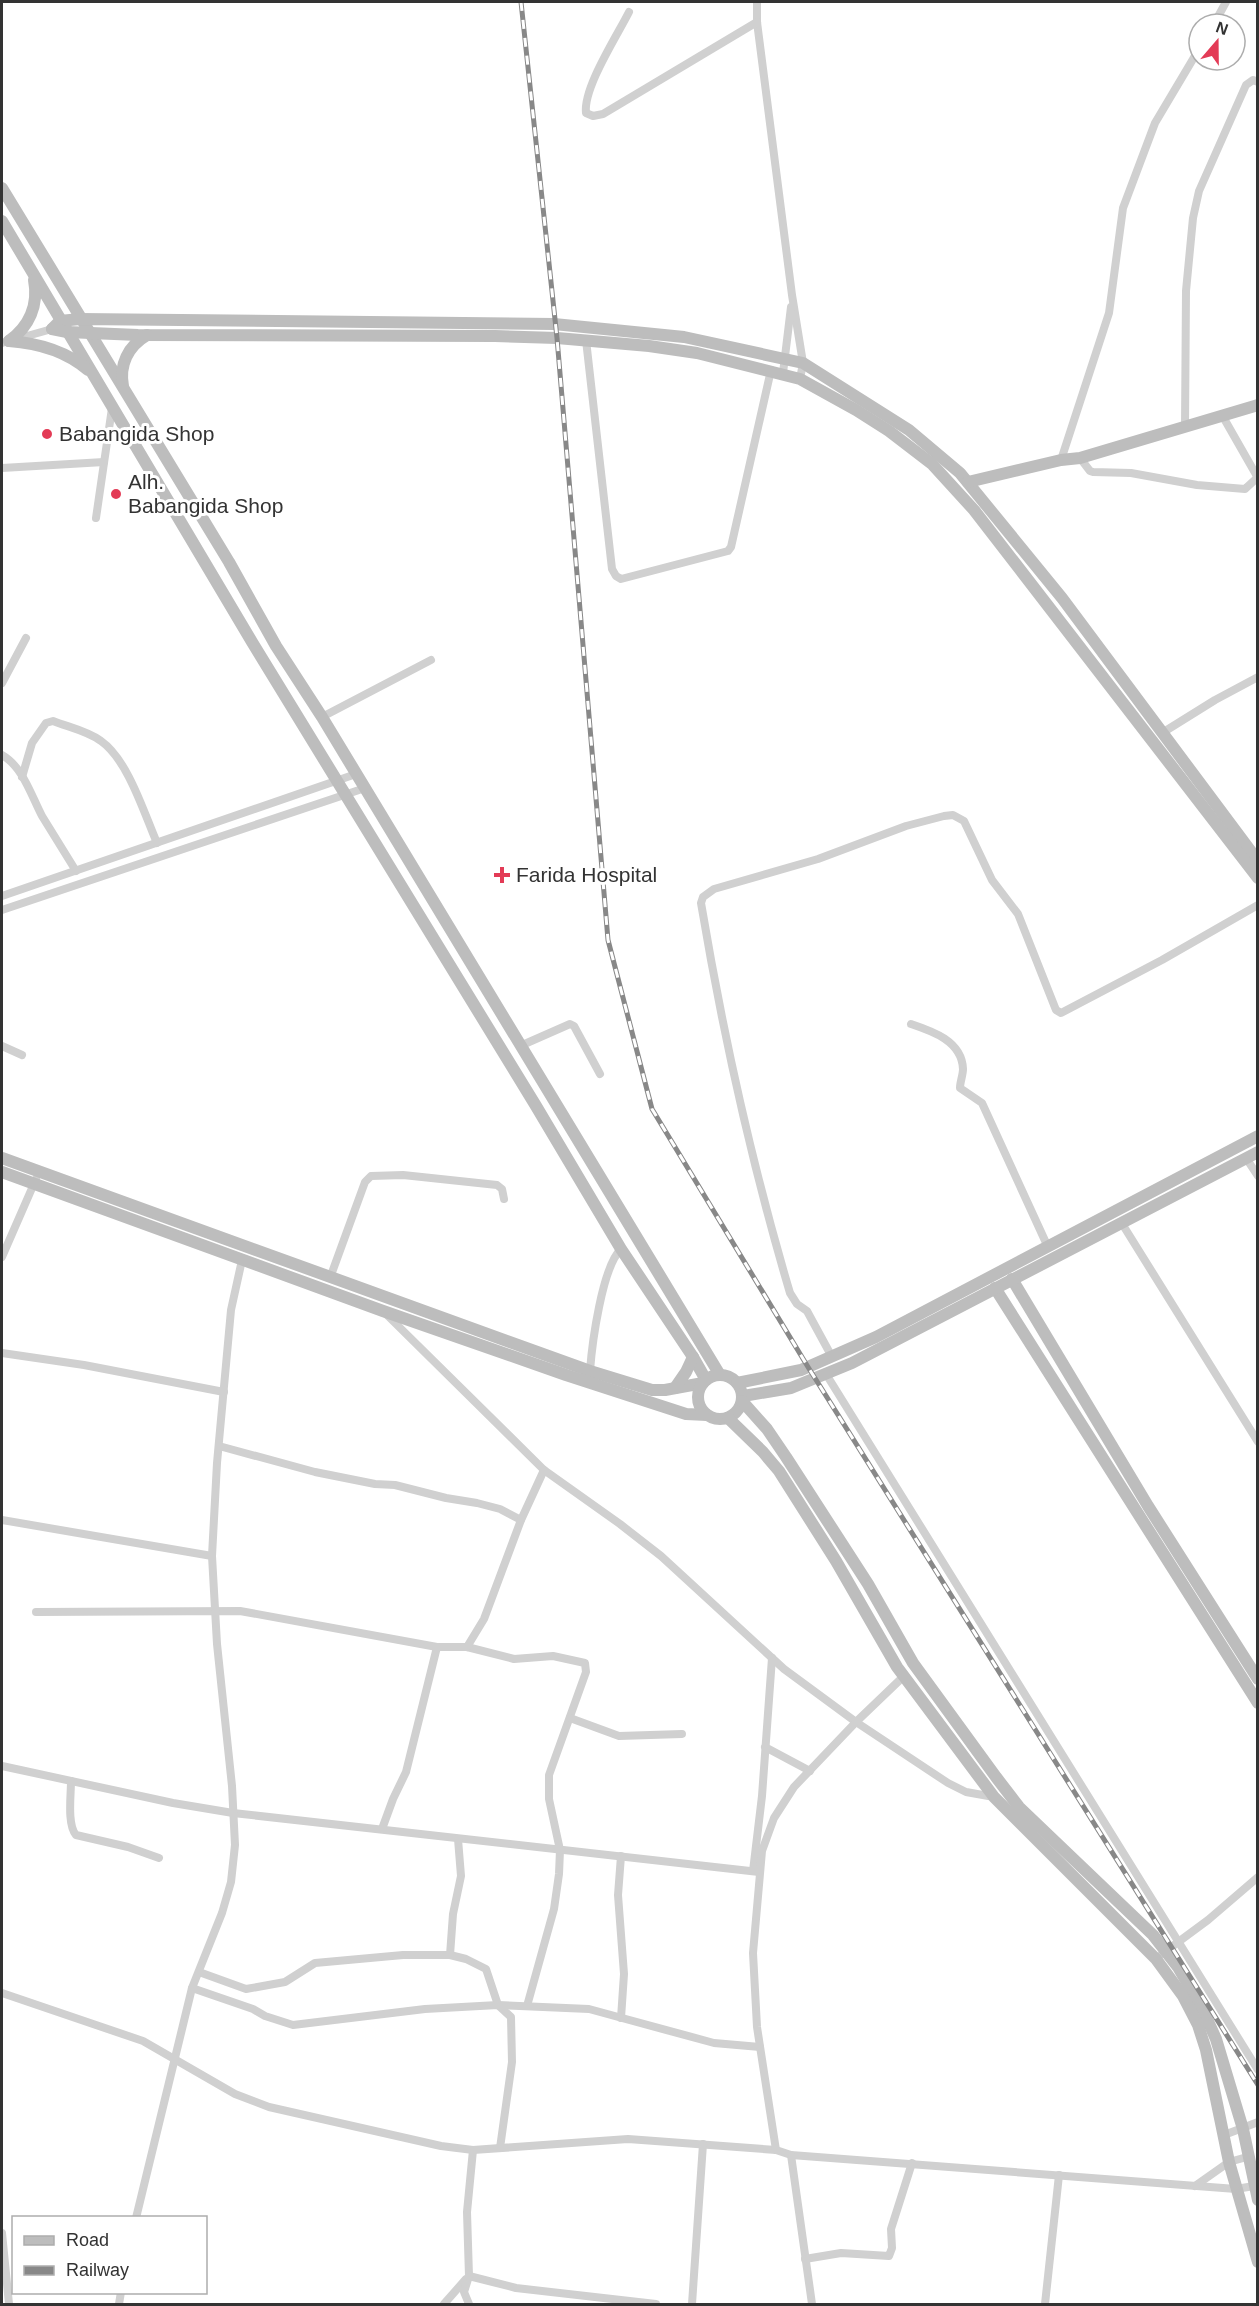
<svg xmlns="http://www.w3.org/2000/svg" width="1259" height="2306" viewBox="0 0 1259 2306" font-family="Helvetica,sans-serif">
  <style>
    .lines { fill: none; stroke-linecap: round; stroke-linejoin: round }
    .street { stroke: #d0d0d0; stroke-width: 8 }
    .secondary { stroke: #bdbdbd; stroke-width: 12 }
    .rail-casing { stroke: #888; stroke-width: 5 }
    .rail { stroke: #fff; stroke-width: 3; stroke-dasharray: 9; stroke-linecap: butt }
    .poi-dot { fill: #e33b56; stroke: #fff; stroke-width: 2 }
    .labels { text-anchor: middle; stroke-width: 6; stroke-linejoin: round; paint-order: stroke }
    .poi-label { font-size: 21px; fill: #333; stroke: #fff; text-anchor: start }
  </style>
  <rect width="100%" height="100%" fill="#fff"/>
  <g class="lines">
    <g class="street">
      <polyline points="757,2 757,22 792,295 803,363 800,379"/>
      <path d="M629,12c-12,24 -46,76 -43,101l7,3 10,-2 154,-92"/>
      <polyline points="1214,24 1226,2"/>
      <polyline points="586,340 612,569 616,576 621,579 728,551 731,547 771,370"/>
      <polyline points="2,343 52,329"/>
      <polyline points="783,373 791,307"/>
      <polyline points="1222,415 1258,478"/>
      <polyline points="1185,426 1186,291 1193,218 1199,191 1246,85 1253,80 1258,82"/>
      <polyline points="1080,458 1090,471 1093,472 1131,473 1197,485 1245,489 1257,478"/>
      <polyline points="1061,460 1109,313 1123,208 1155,123 1199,49"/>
      <polyline points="2,468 104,462"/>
      <polyline points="96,518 112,408"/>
      <polyline points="2,683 26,638"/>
      <polyline points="322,717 431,660"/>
      <polyline points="1162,733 1215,700 1258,677"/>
      <path d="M2,755c21,12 29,40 40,61 11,18 23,37 34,55"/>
      <path d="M22,777l10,-34 14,-20 7,-2c15,6 35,10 48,20 27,19 43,72 56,102"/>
      <polyline points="2,896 356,774"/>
      <polyline points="2,910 365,788"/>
      <path d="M911,1024c21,7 51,17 52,45 0,6 -3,13 -3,19l22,15 65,142"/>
      <polyline points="2,1046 22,1055"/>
      <polyline points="520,1046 570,1024 574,1026 600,1074"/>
      <polyline points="1246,1158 1258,1176"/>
      <polyline points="1121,1222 1258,1442"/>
      <polyline points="2,1257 36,1179"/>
      <polyline points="330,1278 365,1182 371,1176 403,1175 497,1185 502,1189 504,1199"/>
      <polyline points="386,1314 544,1470 620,1524 661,1556 784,1669 856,1722 948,1783 966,1792 994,1797"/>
      <polyline points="2,1353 84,1365 224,1392"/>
      <path d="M832,1357l-25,-46 -10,-7 -7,-11c-38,-128 -67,-259 -89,-390l2,-6 11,-8 104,-30 88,-33 38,-10 9,-1 11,6 28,59 26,34 38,96 5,3 101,-53 96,-55"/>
      <path d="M590,1371c2,-27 12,-104 31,-122"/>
      <polyline points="826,1374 1258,2070"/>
      <polyline points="219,1446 315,1472 375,1484 395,1485 446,1498 477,1503 500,1509 521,1520"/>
      <polyline points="2,1520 212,1556"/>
      <polyline points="36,1612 240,1611 437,1647 467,1647 514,1659 553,1656 585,1663 586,1672 549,1775 549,1799 560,1850 559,1874 554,1909 527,2006"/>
      <polyline points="467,1647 484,1619 521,1520 544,1470"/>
      <polyline points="570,1718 619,1736 682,1734"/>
      <polyline points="765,1747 810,1771"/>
      <polyline points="2,1766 173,1803 233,1813 759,1872"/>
      <path d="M71,1781c0,14 -4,44 5,54l52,12 31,11"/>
      <polyline points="382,1829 393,1799 406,1772 437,1647"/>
      <polyline points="621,1856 618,1895 624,1974 621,2018"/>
      <polyline points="753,1871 762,1796 772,1658"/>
      <polyline points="1162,1954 1208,1920 1258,1877"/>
      <polyline points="450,1955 453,1914 461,1876 458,1839"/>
      <polyline points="199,1972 246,1989 285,1982 315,1963 403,1955 450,1955 466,1959 486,1969 498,2005 511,2017 512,2062 500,2148"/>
      <polyline points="192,1988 253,2009 265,2016 293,2025 425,2009 498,2005 589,2009 714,2043 760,2047"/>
      <polyline points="2,1993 143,2041 235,2094 269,2107 441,2146 473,2150 628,2139 776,2150 791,2155 1236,2189 1254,2186"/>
      <polyline points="1224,2135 1258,2122"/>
      <polyline points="776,2150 757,2027 753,1953 762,1851 774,1818 794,1787 856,1722 904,1676"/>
      <polyline points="791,2155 812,2304"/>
      <polyline points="1195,2186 1229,2162 1247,2157"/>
      <polyline points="136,2218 192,1988 222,1913 231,1882 235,1845 232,1786 217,1644 212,1556 217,1463 231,1310 242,1260"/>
      <polyline points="2,2233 9,2304"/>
      <polyline points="805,2259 841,2253 889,2256 892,2248 891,2229 912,2163"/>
      <polyline points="469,2276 516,2288 656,2304"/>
      <polyline points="119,2304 121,2292"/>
      <polyline points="444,2304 466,2279"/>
      <polyline points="469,2304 464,2292 469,2276 467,2212 473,2150"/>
      <polyline points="692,2304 703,2144"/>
      <polyline points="1045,2304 1059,2175"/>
    </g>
    <g class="secondary">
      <polyline points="2,188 229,562 276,646 322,717 720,1375"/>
      <polyline points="2,221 252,642 536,1106 621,1249 693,1357 706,1380"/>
      <polyline points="52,329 60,321 80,319 554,324 684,337 803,363 909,430 960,473 1062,598 1258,861"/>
      <polyline points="52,329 67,332 138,335 495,336 557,338 649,346 697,353 800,379 856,410 889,431 932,464 974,510 1258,878"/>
      <path d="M9,341c28,2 57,10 79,29"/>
      <path d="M9,341c20,-14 30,-36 25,-61"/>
      <path d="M123,386c-4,-21 5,-40 24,-51"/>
      <polyline points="968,482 1061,460 1080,458 1258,405"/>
      <polyline points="2,1158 590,1371 652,1390 665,1390 703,1383"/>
      <polyline points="2,1172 383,1311 566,1375 686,1414 707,1415"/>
      <polyline points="1012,1279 1148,1506 1258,1679"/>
      <polyline points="995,1288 1258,1703"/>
      <circle cx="720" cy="1397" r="22"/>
      <polyline points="737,1383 801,1370 876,1337 1258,1136"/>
      <polyline points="675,1388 686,1372 693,1357"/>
      <polyline points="743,1396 791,1388 852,1363 1258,1152"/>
      <polyline points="742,1401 767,1429 786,1457 868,1584 913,1663 996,1777 1019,1807 1153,1935 1178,1967 1203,2010 1216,2039 1243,2129 1258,2200"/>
      <polyline points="728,1418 763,1452 779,1471 836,1561 897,1667 994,1797 1156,1959 1183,1996 1198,2025 1206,2050 1229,2162 1258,2262"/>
    </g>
    <g class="rail-casing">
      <polyline id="rail" points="521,2 557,338 608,940 652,1109 808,1367 1258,2085"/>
    </g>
    <use href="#rail" class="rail"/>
  </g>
  <g class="poi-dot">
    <circle cx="47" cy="434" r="6"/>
    <circle cx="116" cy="494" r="6"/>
    <path d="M499 866h6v6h6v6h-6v6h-6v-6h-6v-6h6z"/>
  </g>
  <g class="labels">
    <g class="poi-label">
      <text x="59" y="441">Babangida Shop</text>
      <text x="128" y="489">Alh.<tspan x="128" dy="24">Babangida Shop</tspan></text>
      <text x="516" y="882">Farida Hospital</text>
    </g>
  </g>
  <rect width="1259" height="2306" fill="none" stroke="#333333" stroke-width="6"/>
  <rect x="12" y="2216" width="195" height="78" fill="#ffffff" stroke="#adadad" stroke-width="1.5"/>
  <rect x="24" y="2236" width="30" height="9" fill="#bdbdbd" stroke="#adadad" stroke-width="1.5"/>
  <text x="66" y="2246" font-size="18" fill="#333333">Road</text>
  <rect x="24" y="2266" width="30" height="9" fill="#888888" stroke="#adadad" stroke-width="1.5"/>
  <text x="66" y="2276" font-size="18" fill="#333333">Railway</text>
  <g transform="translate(1217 42) rotate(20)"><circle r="28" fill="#ffffff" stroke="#adadad" stroke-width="1.5"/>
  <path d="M0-4.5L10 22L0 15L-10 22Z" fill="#e33b56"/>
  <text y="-9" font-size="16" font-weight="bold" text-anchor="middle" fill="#333333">N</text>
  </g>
</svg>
